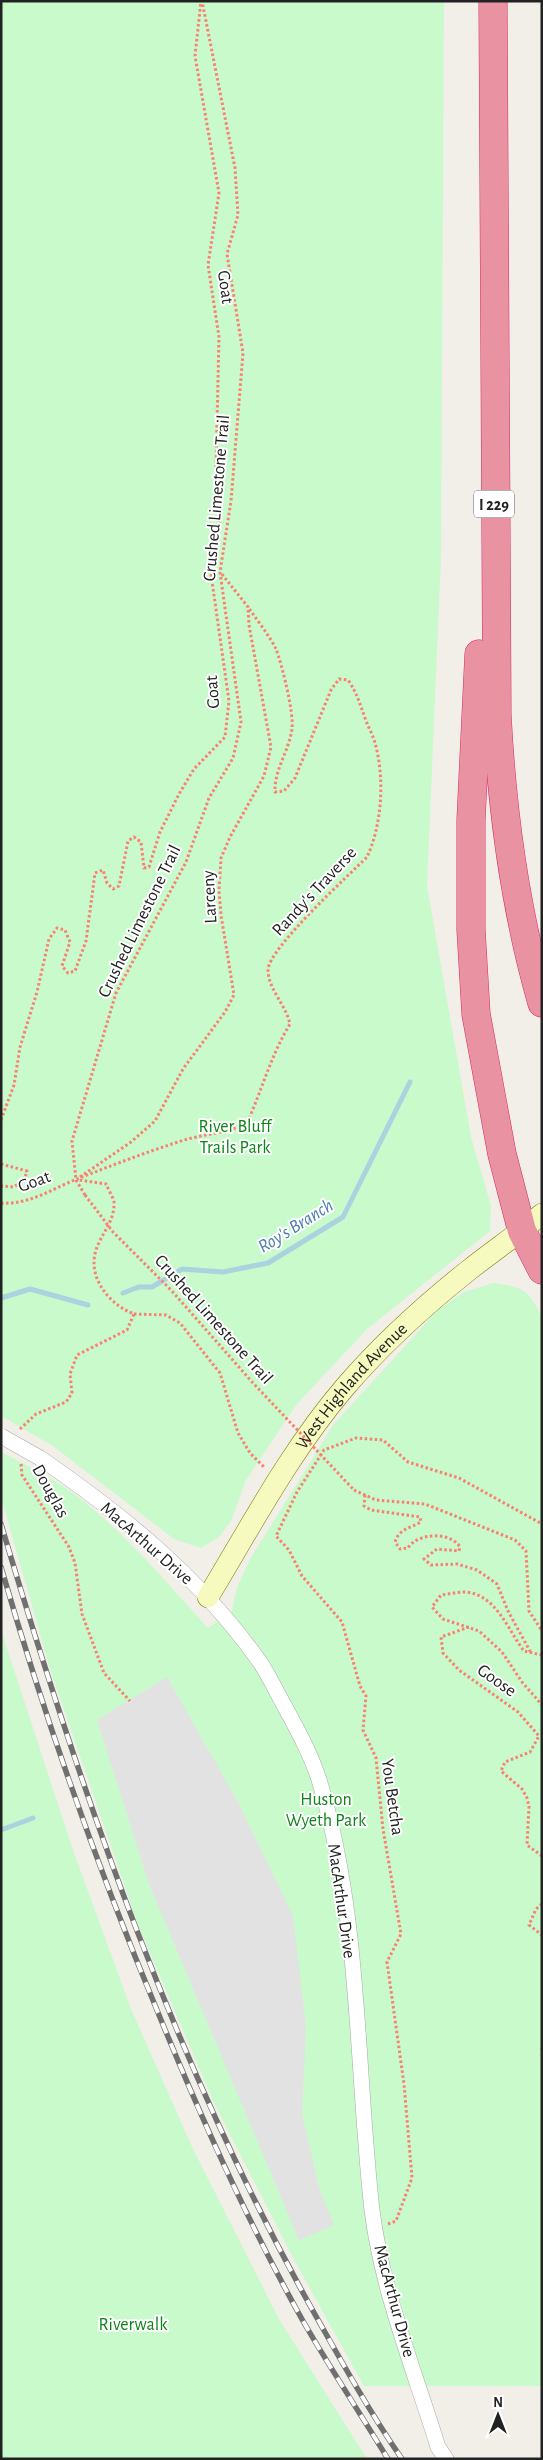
<svg xmlns="http://www.w3.org/2000/svg" width="543" height="2460" viewBox="0 0 543 2460" font-family="'Alegreya Sans',sans-serif">
  <style>
    .park { fill: #c8facc }
    .parking { fill: #e2e2e2 }
    .lines { fill: none; stroke-linecap: round; stroke-linejoin: round }
    .stream { stroke: #aad3df; stroke-width: 5 }
    .street-casing { stroke: #a9a9a9; stroke-width: 16 }
    .secondary-casing { stroke: #707d05; stroke-width: 22 }
    .highway-casing { stroke: #dc2a67; stroke-width: 29 }
    .path { stroke: #fa8072; stroke-width: 3; stroke-dasharray: 2.5 2.5; stroke-linecap: butt }
    .street { stroke: #fff; stroke-width: 15 }
    .secondary { stroke: #f7fabf; stroke-width: 21 }
    .highway { stroke: #e892a2; stroke-width: 28 }
    .rail-casing { stroke: #707070; stroke-width: 5.5 }
    .rail { stroke: #fff; stroke-width: 4; stroke-dasharray: 11; stroke-linecap: butt }
    .street-bridge-casing { stroke: #a9a9a9; stroke-width: 16; stroke-linecap: butt }
    .path-bridge { stroke: #fa8072; stroke-width: 3; stroke-dasharray: 2.5 2.5; stroke-linecap: butt }
    .street-bridge { stroke: #fff; stroke-width: 15 }
    .labels { text-anchor: middle; stroke-width: 4; stroke-linejoin: round; paint-order: stroke }
    .shield { fill: #fff; stroke: #646464; stroke-width: 1 }
    .shield-label { font-size: 16px; font-weight: bold; fill: #222 }
    .street-label { font-size: 18px; fill: #222; stroke: #fff }
    .park-label { font-size: 18px; fill: #0c8416; stroke: #fff }
    .water-label { font-size: 19px; font-style: italic; fill: #4a7aab; stroke: #fff }
  </style>
  <rect width="100%" height="100%" fill="#f2efe9"/>
  <g class="park">
    <polygon points="1,1 444,1 441,557 427,886 471,1137 491,1206 490,1231 367,1329 296,1405 246,1480 231,1521 219,1537 201,1548 174,1539 53,1446 3,1417 1,1410"/>
    <path d="M493,1283c30,4 35,6 49,34v1069h-178l-72,-130 -78,-153 -76,-178 -88,-256 -49,-172v-45c26,13 54,27 77,45 48,37 89,86 130,131l24,-17 4,-21 14,-31 84,-135 103,-113 27,-19z"/>
    <polygon points="1,1630 73,1850 131,2009 193,2149 279,2319 367,2459 1,2459"/>
  </g>
  <polygon class="parking" points="167,1677 239,1804 293,1916 306,2026 302,2114 319,2188 334,2225 299,2240 149,1884 97,1720"/>
  <g class="lines">
    <g class="stream">
      <polyline points="123,1293 139,1287 152,1287 182,1269 223,1272 268,1263 343,1217 410,1082"/>
      <polyline points="1,1298 30,1289 88,1305"/>
      <polyline points="1,1830 33,1818"/>
    </g>
    <g class="street-casing">
      <path id="street" d="M40,1458c84,58 157,117 217,200 11,15 19,33 28,49 13,24 27,49 35,76 41,136 36,286 52,427 10,81 42,159 66,237l8,12"/>
    </g>
    <g class="secondary-casing">
      <g id="secondary">
        <path id="s1" d="M208,1597c43,-71 83,-147 137,-210 37,-43 80,-82 124,-117 24,-19 49,-36 73,-56"/>
      </g>
    </g>
    <g class="highway-casing">
      <g id="highway">
        <path d="M493,1l4,714c5,97 18,194 45,288"/>
        <polyline points="479,654 471,820 471,930 476,1014 502,1154 522,1231 542,1270"/>
      </g>
    </g>
    <g class="path">
      <polyline points="1,1120 14,1085 20,1047 37,992 49,939 57,928 65,930 70,942 62,966 68,973 75,971 86,941 95,873 103,870 107,883 113,889 119,886 128,841 134,837 141,842 144,868 149,867 160,832 179,794 194,769 225,737 229,701 211,574 220,525 216,467 219,337 208,265 219,193 195,56 201,1"/>
      <polyline points="1,1164 27,1171 24,1181 13,1187 1,1186"/>
      <polyline points="80,1177 131,1142 155,1121 183,1069 225,1012 234,995 221,915 219,890 221,858 230,837 264,776 271,747 249,625 248,607 221,573"/>
      <polyline points="85,1195 76,1180 72,1141 116,993 186,862 209,798 233,758 241,722 220,572 231,501 243,353 227,254 238,215 235,168 202,1"/>
      <path d="M1,1203c28,2 51,-14 76,-24 33,-13 67,-26 101,-37 23,-8 47,-8 69,-19 15,-33 24,-68 43,-99 -4,-19 -22,-35 -22,-54 0,-21 81,-95 99,-113 15,-32 18,-79 8,-114 -2,-8 -7,-16 -10,-25 -5,-14 -8,-25 -17,-38l-9,-1 -8,11 -36,88 -11,13 -9,1c-1,-22 14,-41 17,-63 2,-17 -10,-64 -16,-80 -7,-14 -19,-29 -28,-42"/>
      <polyline points="134,1314 166,1315 180,1323 220,1373 238,1433 250,1453 265,1468"/>
      <path d="M20,1429l16,-15 30,-12 6,-9 -2,-19 7,-19 50,-25 7,-16c-24,-9 -47,-36 -38,-64 5,-16 19,-29 18,-48 -1,-5 -6,-13 -8,-18l-27,-4"/>
      <polyline points="21,1464 22,1475 69,1547 75,1563 82,1614 104,1673 130,1701"/>
      <polyline points="354,1490 376,1500 425,1504 515,1540 526,1551 529,1611 542,1631"/>
      <path d="M365,1495l-1,11 7,4 49,7 1,5c-11,6 -22,7 -26,20l5,7 8,-1c9,-15 42,-17 52,-1l-1,4 -22,-2 -13,10 7,6 26,-1 20,6 20,14 11,27 23,42"/>
      <polyline points="469,1627 441,1637 443,1653 459,1670 518,1712 539,1736 530,1752 505,1762 501,1771 522,1789 527,1798 529,1807 527,1845 542,1856"/>
      <path d="M542,1655l-18,-4c-16,-21 -28,-57 -59,-59 -8,0 -16,2 -24,3l-9,12 11,12 36,12 23,21 20,30 20,23"/>
      <polyline points="542,1904 536,1909 529,1925 542,1935"/>
      <polyline points="542,2048 542,2053"/>
      <polyline points="388,2224 396,2221 412,2178 404,2084 387,1962 401,1934 383,1829 376,1758 363,1730 366,1696 360,1686 342,1622 302,1576 289,1550 276,1536 297,1492 324,1450 356,1438 383,1440 408,1462 459,1478 542,1524"/>
    </g>
    <use href="#street" class="street"/>
    <use href="#secondary" class="secondary"/>
    <use href="#highway" class="highway"/>
    <g class="rail-casing">
      <g id="rail">
        <path d="M1,1524c81,273 176,546 316,794 27,48 54,96 85,141"/>
        <path d="M1,1567c44,152 97,302 158,448 43,105 89,208 144,306 27,47 57,92 85,138"/>
      </g>
    </g>
    <use href="#rail" class="rail"/>
    <g class="street-bridge-casing">
      <polyline id="street-bridge" points="1,1436 40,1458"/>
    </g>
    <polyline class="path-bridge" points="85,1195 113,1232 171,1290 253,1383 354,1490"/>
    <use href="#street-bridge" class="street-bridge"/>
  </g>
  <g class="labels">
    <rect class="shield" x="474" y="490.5" width="40" height="27" rx="4"/>
    <g class="shield-label">
      <text x="494" y="510">I 229</text>
    </g>
    <g class="street-label">
      <text transform="translate(226 287) rotate(82)" y="6">Goat</text>
      <text transform="translate(216 498) rotate(-85)" y="6">Crushed Limestone Trail</text>
      <text transform="translate(212 692) rotate(-94)" y="6">Goat</text>
      <text transform="translate(314 891) rotate(-47)" y="6">Randy's Traverse</text>
      <text transform="translate(209 897) rotate(-93)" y="6">Larceny</text>
      <text transform="translate(139 921) rotate(-64)" y="6">Crushed Limestone Trail</text>
      <text transform="translate(34 1181) rotate(-20)" y="6">Goat</text>
      <text transform="translate(214 1319) rotate(48)" y="6">Crushed Limestone Trail</text>
      <text dy="6" stroke="none"><textPath href="#s1" startOffset="256">West Highland Avenue</textPath></text>
      <text transform="translate(51 1491) rotate(61)" y="6">Douglas</text>
      <text transform="translate(147 1543) rotate(41)" y="6">MacArthur Drive</text>
      <text transform="translate(497 1680) rotate(35)" y="6">Goose</text>
      <text transform="translate(393 1797) rotate(82)" y="6">You Betcha</text>
      <text transform="translate(342 1901) rotate(82)" y="6">MacArthur Drive</text>
      <text transform="translate(395 2301) rotate(75)" y="6">MacArthur Drive</text>
    </g>
    <g class="park-label">
      <text x="235" y="1132">River Bluff<tspan x="235" dy="21">Trails Park</tspan></text>
      <text x="326" y="1805">Huston<tspan x="326" dy="21">Wyeth Park</tspan></text>
      <text x="133" y="2330">Riverwalk</text>
    </g>
    <g class="water-label">
      <text transform="translate(295 1225) rotate(-32)" y="7">Roy's Branch</text>
    </g>
  </g>
  <rect width="543" height="2460" fill="none" stroke="#222222" stroke-width="5"/>
  <g transform="translate(498 2415)" stroke="#ffffff" stroke-width="4" paint-order="stroke">
  <path d="M0-4L9 19L0 12L-9 19Z" fill="#222222"/>
  <text y="-8" font-size="14" font-weight="bold" text-anchor="middle" fill="#222222">N</text>
  </g>
</svg>
